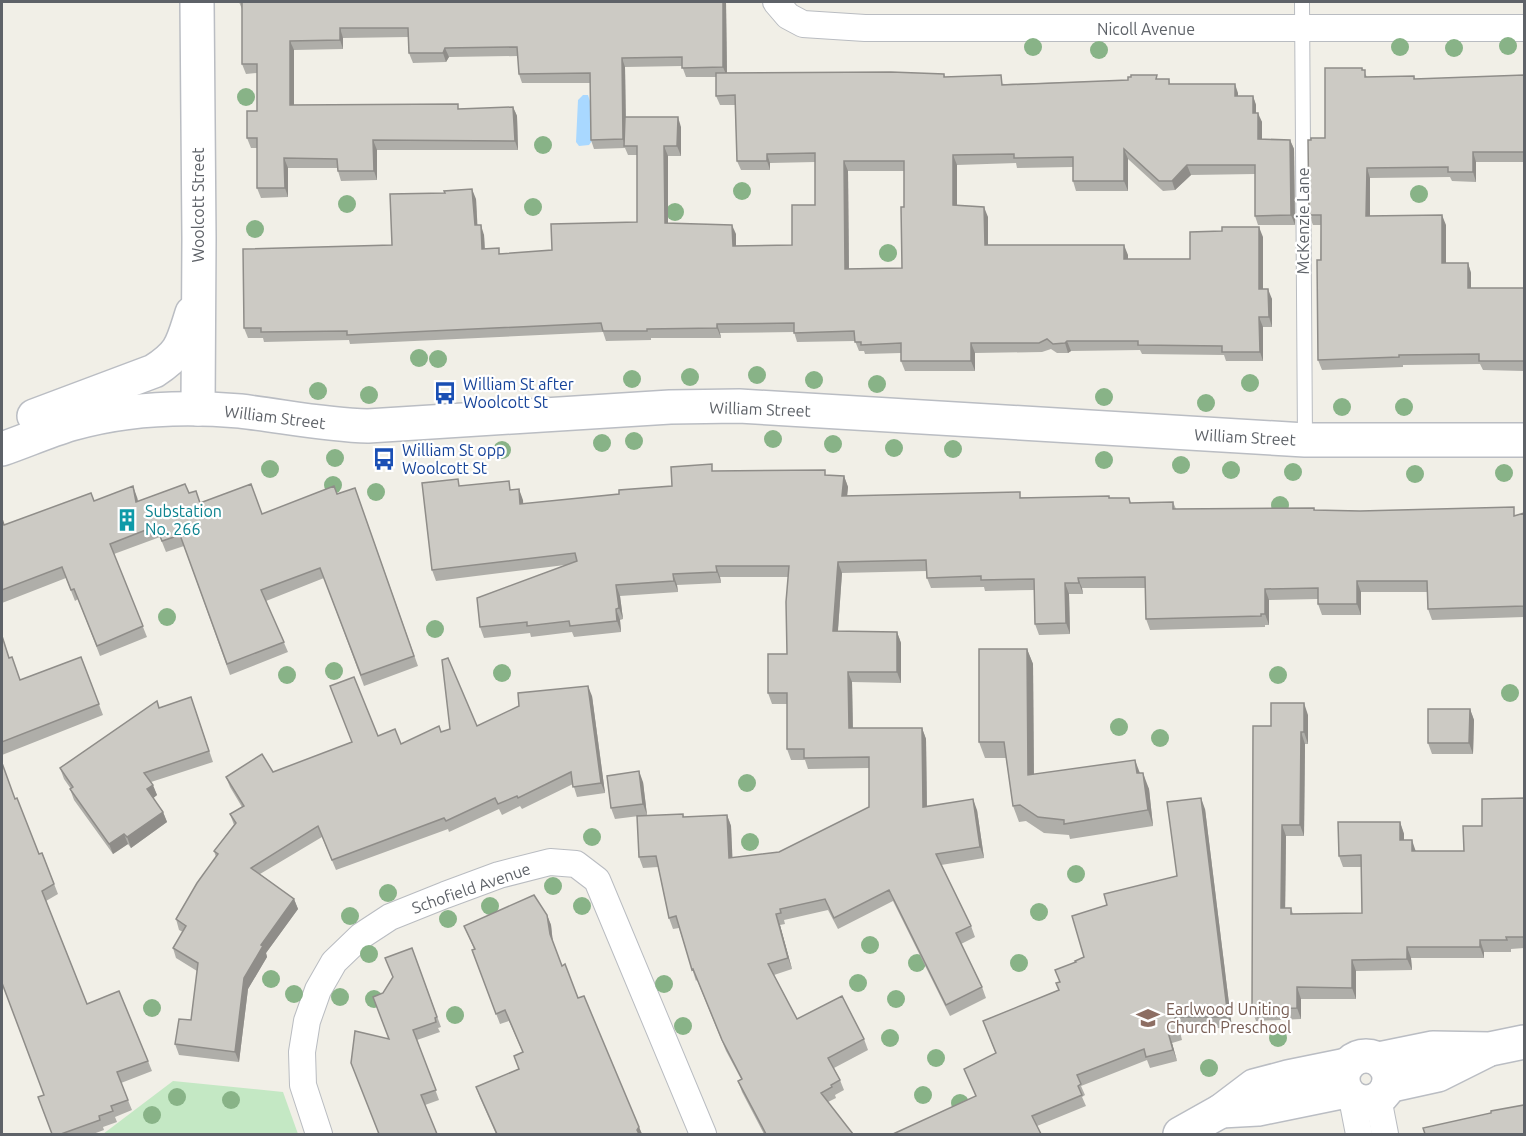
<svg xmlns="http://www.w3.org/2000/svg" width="1526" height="1136" viewBox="0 0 1526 1136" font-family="Ubuntu,sans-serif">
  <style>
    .green { fill: #c4e8c4 }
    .water { fill: #a9d8ff }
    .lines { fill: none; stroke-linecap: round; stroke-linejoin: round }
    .lane-casing { stroke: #b9bcc1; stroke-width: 16 }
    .street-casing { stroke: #b9bcc1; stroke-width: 28 }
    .secondary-casing { stroke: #babdc3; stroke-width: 36 }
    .lane { stroke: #fff; stroke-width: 14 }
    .street { stroke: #fff; stroke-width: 26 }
    .secondary { stroke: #fff; stroke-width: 33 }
    .tree { fill: #88b387 }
    .wall { fill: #afaea9; fill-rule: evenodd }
    .shaded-wall { fill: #8f8d89 }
    .building { fill: #cccac4; stroke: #8f8d89; stroke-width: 1.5; fill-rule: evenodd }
    .labels { text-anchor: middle; stroke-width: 4.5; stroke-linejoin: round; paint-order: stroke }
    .street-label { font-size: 16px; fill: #5e6268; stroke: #fff }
    .transit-label { font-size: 16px; fill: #164399; stroke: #fff; text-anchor: start }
    .culture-label { font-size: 16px; fill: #0d838f; stroke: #fff; text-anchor: start }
    .education-label { font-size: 16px; fill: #785e54; stroke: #fff; text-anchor: start }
  </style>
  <rect width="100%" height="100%" fill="#f1efe7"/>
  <polygon class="green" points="173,1081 283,1092 298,1134 103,1134"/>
  <polygon class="water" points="583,95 588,95 590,101 592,101 592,141 589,145 579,146 576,142 578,100"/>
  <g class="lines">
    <g class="lane-casing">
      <polyline id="lane" points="1302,2 1305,440"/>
    </g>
    <g class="street-casing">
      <g id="street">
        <polyline points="776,2 788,16 803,24 865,28 1524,28"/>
        <polyline points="1352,1098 1359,1134"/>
        <polyline points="1378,1098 1385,1134"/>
        <polyline points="319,1134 303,1085 302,1052 307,1021 318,990 334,962 361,936 390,917 445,895 499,875 550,862 576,864 597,880 703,1134"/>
      </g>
    </g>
    <g class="secondary-casing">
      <g id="secondary">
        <polyline points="197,2 199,239 198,409"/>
        <path d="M34,416l120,-45c28,-18 28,-27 38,-58"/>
        <path d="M2,449c23,-8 46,-18 69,-25 55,-16 112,-18 169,-13 43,5 85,14 128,15l302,-19 69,-1 566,34h219"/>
        <circle cx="1366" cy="1079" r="23"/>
        <polyline points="1379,1059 1433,1048 1490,1049 1524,1042"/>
        <polyline points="1388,1086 1438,1075 1486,1051"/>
        <polyline points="1221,1111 1258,1109 1346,1091"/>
        <polyline points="1180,1134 1221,1111 1254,1086 1288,1077 1347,1065"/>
      </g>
    </g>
    <use href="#lane" class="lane"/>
    <use href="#street" class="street"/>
    <use href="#secondary" class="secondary"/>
  </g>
  <g class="tree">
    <circle cx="1508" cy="46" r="9"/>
    <circle cx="1033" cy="47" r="9"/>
    <circle cx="1400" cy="47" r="9"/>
    <circle cx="1454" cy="48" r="9"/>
    <circle cx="1099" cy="50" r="9"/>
    <circle cx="246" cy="97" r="9"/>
    <circle cx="543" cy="145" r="9"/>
    <circle cx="742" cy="191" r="9"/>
    <circle cx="1419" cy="194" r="9"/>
    <circle cx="347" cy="204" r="9"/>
    <circle cx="533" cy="207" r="9"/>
    <circle cx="675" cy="212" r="9"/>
    <circle cx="255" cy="229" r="9"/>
    <circle cx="888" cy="253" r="9"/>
    <circle cx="419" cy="358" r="9"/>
    <circle cx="438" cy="359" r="9"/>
    <circle cx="757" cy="375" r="9"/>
    <circle cx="690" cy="377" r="9"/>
    <circle cx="632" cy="379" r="9"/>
    <circle cx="814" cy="380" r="9"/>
    <circle cx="1250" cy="383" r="9"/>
    <circle cx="877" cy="384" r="9"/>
    <circle cx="318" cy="391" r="9"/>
    <circle cx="369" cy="395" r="9"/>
    <circle cx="1104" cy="397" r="9"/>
    <circle cx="1206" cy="403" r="9"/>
    <circle cx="1342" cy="407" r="9"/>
    <circle cx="1404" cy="407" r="9"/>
    <circle cx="773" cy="439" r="9"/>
    <circle cx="634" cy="441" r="9"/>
    <circle cx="602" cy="443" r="9"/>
    <circle cx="833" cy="444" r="9"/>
    <circle cx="894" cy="448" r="9"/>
    <circle cx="953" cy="449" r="9"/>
    <circle cx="502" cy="450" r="9"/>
    <circle cx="335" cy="458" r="9"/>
    <circle cx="1104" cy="460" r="9"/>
    <circle cx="1181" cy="465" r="9"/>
    <circle cx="270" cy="469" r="9"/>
    <circle cx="1231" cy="470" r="9"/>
    <circle cx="1293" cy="472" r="9"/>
    <circle cx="1504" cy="473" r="9"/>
    <circle cx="1415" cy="474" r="9"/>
    <circle cx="333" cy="485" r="9"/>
    <circle cx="376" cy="492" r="9"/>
    <circle cx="1280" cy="505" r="9"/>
    <circle cx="167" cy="617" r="9"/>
    <circle cx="435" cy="629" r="9"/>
    <circle cx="334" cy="671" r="9"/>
    <circle cx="502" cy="673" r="9"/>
    <circle cx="287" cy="675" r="9"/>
    <circle cx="1278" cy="675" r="9"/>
    <circle cx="1510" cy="693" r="9"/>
    <circle cx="1119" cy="727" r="9"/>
    <circle cx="1160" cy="738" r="9"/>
    <circle cx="747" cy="783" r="9"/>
    <circle cx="592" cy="837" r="9"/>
    <circle cx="750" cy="842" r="9"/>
    <circle cx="1076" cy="874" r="9"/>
    <circle cx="553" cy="886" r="9"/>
    <circle cx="388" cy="893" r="9"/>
    <circle cx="490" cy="906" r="9"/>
    <circle cx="582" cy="906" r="9"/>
    <circle cx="1039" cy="912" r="9"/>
    <circle cx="350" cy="916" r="9"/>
    <circle cx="448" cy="919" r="9"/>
    <circle cx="870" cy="945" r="9"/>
    <circle cx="369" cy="954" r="9"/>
    <circle cx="917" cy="963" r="9"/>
    <circle cx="1019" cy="963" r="9"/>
    <circle cx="271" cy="979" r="9"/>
    <circle cx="858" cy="983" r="9"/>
    <circle cx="664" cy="984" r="9"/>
    <circle cx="294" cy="994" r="9"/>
    <circle cx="340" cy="997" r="9"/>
    <circle cx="374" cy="999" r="9"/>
    <circle cx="896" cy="999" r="9"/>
    <circle cx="152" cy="1008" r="9"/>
    <circle cx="455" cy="1015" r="9"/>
    <circle cx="683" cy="1026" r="9"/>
    <circle cx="890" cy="1038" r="9"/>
    <circle cx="1278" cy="1038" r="9"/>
    <circle cx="936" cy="1058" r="9"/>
    <circle cx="1209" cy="1068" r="9"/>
    <circle cx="923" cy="1095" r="9"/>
    <circle cx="177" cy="1097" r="9"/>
    <circle cx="231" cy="1100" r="9"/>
    <circle cx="960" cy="1103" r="9"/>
    <circle cx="152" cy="1115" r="9"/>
  </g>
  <g class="wall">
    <path d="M239,2h487l1,71 217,1 1,3 60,7 164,-5 1,5 68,9v3h15l3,9v8l6,9v17l28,1 4,9 1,76h-37l-3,-9v-42l-64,1 -16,15 -12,1 -35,-32v32h-52l-3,-10v-14l-56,1 -1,-5 -59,2v40l31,12v28l140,10v4h62l73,-22v52l9,10v28h-9v34h-37l-2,-6 -82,-1 -2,-4 -69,1 -3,2h-11l-6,-4 -9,3 -67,1v18h-70l-4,-10v-8l-36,1 -1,-3h-5l-4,-10 -58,1 -3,-10 -74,1 1,5h-70v2l-45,1 -3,-9 -253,12 -1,-4 -85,2 -1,-4h-15l-4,-10 232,-129 1,26 7,10 1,13 16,6 51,-4 85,-28v-67h-9l-3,-7 -31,1 -3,-9 -1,-57h-68l-3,-9 -1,-18 -69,1 -3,5 -33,1 -4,-10 -1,-16 -65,1v11l-49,1v55l166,4 53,-2 4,9 1,34h-141v30l-36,1 -3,-10 -1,-3h-49v29l-27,1 -4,-10v-40h-6l-4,-10 10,-27v-38l-11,1 -4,-10v-55zM682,66l4,11h30v19l4,9h15l2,56 4,9h29v-7l45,-1v43l-23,40 -56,1v-12l-68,-11v-67h13v-29l-55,-10 -1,-50zM848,171h56v36l-2,61 -53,1z"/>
    <polygon points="1362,68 1367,77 1414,76 1415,79 1524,75 1524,162 1476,162 1476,182 1452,181 1450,177 1370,178 1370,216 1446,225 1446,263 1468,263 1471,273 1471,288 1524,288 1524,371 1483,370 1480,364 1403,365 1403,367 1322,370 1318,360 1321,225 1313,225 1309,215 1325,138"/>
    <polygon points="714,471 844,476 848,487 847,496 1129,498 1131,503 1173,502 1176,509 1314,508 1315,510 1517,515 1524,513 1524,617 1432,620 1428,609 1428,592 1361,592 1361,615 1322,615 1318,604 1318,599 1269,600 1269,625 1265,625 1265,627 1150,630 1146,619 1145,588 1082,588 1083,594 1069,594 1070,634 1039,635 1035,624 1034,590 985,591 984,587 931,588 927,578 926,571 842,573 838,631 897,632 901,643 901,683 852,682 853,728 922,728 926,739 927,806 977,810 984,858 941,865 971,926 975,937 961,944 982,987 986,998 950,1016 893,901 838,929 828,910 784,920 785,924 780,925 792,969 774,975 797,1019 864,1039 868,1050 834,1068 840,1080 844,1090 835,1095 836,1098 828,1102 853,1134 764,1134 742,1092 738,1081 741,1079 726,1051 697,980 696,981 679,928 673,929 669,918 658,867 643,868 639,857 683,814 684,817 727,815 731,826 732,858 779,852 869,807 869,768 808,769 805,760 791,760 787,749 787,704 772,704 768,693 787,654 788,577 720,577 721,583 677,585 678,592 620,596 623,619 620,620 621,632 574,637 572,632 531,637 530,633 484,638 480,627 565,565 436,581 432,570 461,486 513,490 519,489 523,504 619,494 672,486"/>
    <polygon points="355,488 418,666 364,686 324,578 266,601 288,652 230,675 184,546 166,552 160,537 114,554 147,637 100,656 78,599 75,601 66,578 2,603 2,519 4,525 94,501 137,497 138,501 189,493 200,503 262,514 337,494"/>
    <polygon points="2,635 9,658 20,680 81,657 103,715 2,755"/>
    <polygon points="1027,649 1033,664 1034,775 1140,773 1149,789 1153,826 1070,839 1069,835 1044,833 1026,821 1019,822 1013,806 1006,758 985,758 979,742"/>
    <polygon points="592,696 605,793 577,797 573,784 522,809 520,806 502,815 499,809 449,832 448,829 336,870 322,837 260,874 294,899 298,909 266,953 267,957 248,989 239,1062 179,1055 175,1044 191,1020 197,971 176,958 173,948 183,932 179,930 176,919 216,857 214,851 234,825 230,814 242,807 230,787 226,777 273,772 378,736 401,744 441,732 477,726"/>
    <polygon points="191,697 213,762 151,782 157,795 153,798 163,812 167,822 131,848 128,844 113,854 74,800 70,789 71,789 64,779 60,768 159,708"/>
    <polygon points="1470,709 1474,720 1473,754 1432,754 1428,743"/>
    <polygon points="1308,715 1308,744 1305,744 1304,836 1286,836 1285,908 1291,908 1293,914 1362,913 1361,867 1343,867 1339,856 1400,822 1404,834 1404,840 1416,851 1464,851 1482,826 1524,798 1524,948 1511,949 1511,952 1484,952 1484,958 1411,958 1412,970 1356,971 1356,999 1301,999 1301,1019 1256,1021 1252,1009 1271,726"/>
    <polygon points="643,782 647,815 615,819 611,808"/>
    <polygon points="15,799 39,854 42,853 58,894 46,901 87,1004 148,1061 152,1071 121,1083 132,1110 115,1117 117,1122 103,1127 104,1130 93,1134 52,1134 44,1095"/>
    <polygon points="1205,809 1232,1028 1179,1028 1182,1040 1172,1043 1177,1061 1150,1068 1147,1060 1081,1086 1085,1095 1082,1097 1086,1106 1037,1126 976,1096 964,1069 996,1054 983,1021 1059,990 1060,982 1076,962 1084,957 1107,905 1177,876"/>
    <polygon points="547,915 551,925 553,943 562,966 578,998 642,1134 496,1134 480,1098 476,1087 519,1069 514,1056 523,1053 509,1021 500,1024 472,950 474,949 464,926"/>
    <polygon points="412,948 441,1027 438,1028 440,1032 417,1040 439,1100 425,1105 389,1039"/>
  </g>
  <g class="shaded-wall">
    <polygon points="723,2 726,2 727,77 723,67"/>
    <polygon points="340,28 343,38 343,49 340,40"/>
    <polygon points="290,41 294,50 294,114 290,105"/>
    <polygon points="445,48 449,57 446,62 443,53"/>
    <polygon points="622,58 625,67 626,146 625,146 623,139"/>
    <polygon points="1235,84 1238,93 1238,105 1235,96"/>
    <polygon points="1253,96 1256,105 1256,122 1253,113"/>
    <polygon points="513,107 517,116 518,150 515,141"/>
    <polygon points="1258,113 1262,122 1262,149 1258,139"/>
    <polygon points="678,117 681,127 681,156 677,146"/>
    <polygon points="373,140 377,150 377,180 374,171"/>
    <polygon points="1290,140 1294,149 1295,225 1291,215"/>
    <polygon points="664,146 668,156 668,233 665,223"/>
    <polygon points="1124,149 1128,159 1128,191 1124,181"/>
    <polygon points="1473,152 1476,162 1476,182 1473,172"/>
    <polygon points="767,154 770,163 770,170 767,161"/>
    <polygon points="953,155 957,165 957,215 953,205"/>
    <polygon points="284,158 288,168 288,197 285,188"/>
    <polygon points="844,161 848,171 849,279 845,269"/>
    <polygon points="1187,165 1191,175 1175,190 1172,181"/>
    <polygon points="1367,168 1370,178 1370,226 1366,216"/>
    <polygon points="472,189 476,199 478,235 475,225"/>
    <polygon points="984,207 988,217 988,255 985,245"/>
    <polygon points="1442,215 1446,225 1446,273 1442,263"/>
    <polygon points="481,225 484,235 485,258 482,249"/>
    <polygon points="732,225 736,234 736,256 733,246"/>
    <polygon points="1259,227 1263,237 1263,299 1259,289"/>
    <polygon points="1124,245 1128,255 1128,268 1124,259"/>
    <polygon points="1468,263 1471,273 1471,298 1468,288"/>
    <polygon points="1268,289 1272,299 1272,327 1269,317"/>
    <polygon points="1259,317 1263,327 1263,361 1260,352"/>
    <polygon points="717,324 720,333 721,338 717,328"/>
    <polygon points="1067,341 1071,351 1068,353 1065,343"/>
    <polygon points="971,343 975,353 975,371 971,361"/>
    <polygon points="844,476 848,487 846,507 842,496"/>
    <polygon points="133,486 137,497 140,513 136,502"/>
    <polygon points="519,489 523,500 524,515 520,504"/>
    <polygon points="838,562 842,573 837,642 833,631"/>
    <polygon points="716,566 720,577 721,583 717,572"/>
    <polygon points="673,574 677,585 678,592 674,581"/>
    <polygon points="1078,578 1082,588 1083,594 1079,583"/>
    <polygon points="1357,581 1361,592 1361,615 1357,604"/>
    <polygon points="1065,583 1069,594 1070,634 1066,623"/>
    <polygon points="616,585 620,596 623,619 619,608"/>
    <polygon points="1265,589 1269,600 1269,625 1265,614"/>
    <polygon points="616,609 620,620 621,632 617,621"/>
    <polygon points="897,632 901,643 901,683 897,672"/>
    <polygon points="1027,649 1033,664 1034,791 1028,775"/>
    <polygon points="848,672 852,682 853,739 849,728"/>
    <polygon points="588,686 592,696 605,793 601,783"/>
    <polygon points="1304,703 1308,715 1308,744 1304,732"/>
    <polygon points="1470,709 1474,720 1473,754 1469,743"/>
    <polygon points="922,728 926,739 927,818 923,807"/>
    <polygon points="1301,732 1305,744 1304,836 1300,825"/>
    <polygon points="1135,760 1141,776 1137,773"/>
    <polygon points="639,771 643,782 647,815 643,804"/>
    <polygon points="1143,773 1149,789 1153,826 1148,810"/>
    <polygon points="153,785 157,795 151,800 147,789"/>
    <polygon points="1201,798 1205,809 1232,1028 1228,1017"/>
    <polygon points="973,799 977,810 984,858 980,847"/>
    <polygon points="163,812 167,822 131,848 127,837"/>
    <polygon points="727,815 731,826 733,869 729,858"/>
    <polygon points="1400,822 1404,834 1404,852 1400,840"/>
    <polygon points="1282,825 1286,836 1285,920 1281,908"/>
    <polygon points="124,834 128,844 113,854 109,844"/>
    <polygon points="1412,840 1416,852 1412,851"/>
    <polygon points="294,899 298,909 266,953 267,957 248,989 239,1062 235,1052 244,978 261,945"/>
    <polygon points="776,914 780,925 792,969 788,958"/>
    <polygon points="547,915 551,925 553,944 550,934"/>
    <polygon points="1480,940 1484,952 1484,958 1480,947"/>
    <polygon points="1407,947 1411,958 1412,970 1407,959"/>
    <polygon points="1352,960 1356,971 1356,999 1352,988"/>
    <polygon points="1297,987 1301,999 1301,1019 1297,1008"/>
    <polygon points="1168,1032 1172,1043 1177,1061 1173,1050"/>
    <polygon points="639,1127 642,1134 638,1134 637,1130"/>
  </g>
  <g class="building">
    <polygon points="242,2 723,2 723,67 682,68 682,57 622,58 623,139 591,140 590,73 519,74 517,47 445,48 443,53 409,53 408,28 340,28 340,40 290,41 290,105 458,104 458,109 513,107 515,141 373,140 374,171 338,171 337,159 284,158 285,188 257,188 257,138 247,138 247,111 257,111 257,64 242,64"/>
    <polygon points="1325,68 1362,68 1362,70 1365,70 1365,77 1414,76 1414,79 1524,75 1524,152 1473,152 1473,172 1448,172 1448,167 1367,168 1366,216 1442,215 1442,263 1468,263 1468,288 1524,288 1524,361 1479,361 1479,354 1399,355 1399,357 1318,360 1317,260 1321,260 1321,215 1309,215 1308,140 1311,140 1311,138 1325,138"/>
    <path d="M891,72l53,2v3l57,-2 1,10 126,-5v-3h3v-2h26l-1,4h13v5h66v12h18v17h5v26l32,1 1,75 -36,1v-51h-68l-15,16h-13l-35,-32v32h-51v-24l-59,1v-4l-61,1v50l31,2 1,38h139v14h66v-27l32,-1v-4h37v62h9l1,28h-10l1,35h-38v-6l-84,-1v-4h-71l-2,2 -12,1 -6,-5 -8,4h-68v18h-70v-18l-40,2v-3h-6l-1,-11 -60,2v-10l-77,1v4l-70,1v2h-44l-2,-8 -254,12v-4l-86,1v-4h-17l-1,-79 149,-4 -2,-51 55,-1 -1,-2 28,-2 3,36h6l1,24 17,-1v6l53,-4 -1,-26 86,-2v-76h-13l1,-29h53l-1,29h-13l1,77 67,2 1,21 59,-1v-40h23v-52l-48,1v7h-30l-2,-66 -19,1v-23zM844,161h60v46h-3l1,61 -57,1z"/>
    <polygon points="712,464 712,471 825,470 825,475 844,476 842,496 1020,492 1020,498 1109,496 1109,498 1129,498 1130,503 1173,502 1173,509 1314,508 1314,510 1360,511 1514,507 1514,516 1524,513 1524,606 1428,609 1427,581 1357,581 1357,604 1318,604 1318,588 1265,589 1265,614 1261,614 1261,616 1146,619 1145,577 1078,578 1079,583 1065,583 1066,623 1035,624 1034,579 981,580 981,576 927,578 926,560 838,562 833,631 897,632 897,672 848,672 849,728 922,728 923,807 973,799 980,847 936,854 971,926 956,933 982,987 946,1005 889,890 834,918 825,899 780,909 781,913 776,914 788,958 768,964 797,1019 842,996 864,1039 828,1058 840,1080 831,1085 832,1087 821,1093 853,1134 766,1134 738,1081 742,1079 722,1040 693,969 692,970 676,916 669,918 656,856 639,857 637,816 683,814 683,817 727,815 729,858 779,852 869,807 869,757 804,758 804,749 787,749 787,693 768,693 768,654 787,654 786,602 789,566 716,566 717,572 673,574 674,581 616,585 619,608 616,609 617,621 570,626 569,621 527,626 527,622 480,627 477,598 577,561 575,553 432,570 422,483 458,479 459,486 509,481 510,490 519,489 520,504 619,494 619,490 672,486 671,467"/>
    <polygon points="185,484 189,493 196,491 200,503 251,484 262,514 334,486 337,494 355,488 414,656 361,675 320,568 261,590 284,642 227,664 180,535 162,541 156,526 110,544 143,626 97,646 74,589 71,590 62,567 2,590 2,519 4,525 91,493 94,501 133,486 136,502"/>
    <polygon points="2,636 9,658 12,657 20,680 81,657 99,704 2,742"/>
    <polygon points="979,649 1027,649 1028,775 1135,760 1137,773 1143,773 1148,810 1064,824 1064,820 1038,817 1020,805 1013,806 1004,742 979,742"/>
    <polygon points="448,658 477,726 519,706 518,693 588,686 601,783 573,787 571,772 518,798 517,796 498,804 495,798 446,821 444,818 332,860 318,826 251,868 294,899 261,945 263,946 244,978 235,1052 175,1044 179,1019 191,1020 198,963 173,948 186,926 176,919 197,883 218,854 214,851 236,823 230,814 244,806 226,777 262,754 273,772 352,742 330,686 354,677 378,736 395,729 401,744 439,726 441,732 450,729 442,660"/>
    <polygon points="191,697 209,751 144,773 153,785 147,789 163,812 127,837 124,834 109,844 70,789 73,787 60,768 157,701 159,708"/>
    <polygon points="1271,703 1304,703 1304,732 1301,732 1300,825 1282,825 1281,908 1291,908 1291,914 1362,913 1361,855 1339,856 1338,822 1400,822 1400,840 1412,840 1412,851 1464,851 1463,826 1482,826 1482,799 1524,798 1524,937 1506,937 1507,940 1480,940 1480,947 1407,947 1407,959 1352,960 1352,988 1297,987 1297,1008 1252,1009 1253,726 1271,726"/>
    <polygon points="1428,709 1470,709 1469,743 1428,743"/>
    <polygon points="2,763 15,799 17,798 39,854 42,853 54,884 42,891 87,1004 119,991 148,1061 117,1072 128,1100 111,1106 113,1111 99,1116 100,1120 61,1134 52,1134 38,1097 44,1095 2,983"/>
    <polygon points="639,771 643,804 611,808 607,776"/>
    <polygon points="1201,798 1228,1017 1175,1017 1178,1029 1168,1032 1173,1050 1146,1057 1144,1049 1077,1075 1081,1084 1078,1086 1082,1095 1032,1116 1041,1134 893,1134 976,1096 964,1069 996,1053 983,1021 1059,990 1056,983 1060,982 1055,970 1076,962 1075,961 1084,957 1072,916 1107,905 1104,894 1177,876 1167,802"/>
    <polygon points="534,895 547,915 550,934 562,966 565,964 578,998 584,996 639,1127 637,1130 639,1134 497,1134 476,1087 519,1069 514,1056 523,1052 505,1010 496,1014 472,950 475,949 464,926"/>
    <polygon points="412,948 437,1017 435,1018 436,1022 413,1030 436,1090 421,1095 437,1134 379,1134 351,1063 355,1031 389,1039 373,997 383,993 393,977 385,958"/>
    <polygon points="1524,1105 1524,1134 1425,1134 1423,1128 1491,1113 1491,1111"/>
  </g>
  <defs>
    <g id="bus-bare" transform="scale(1.8)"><path d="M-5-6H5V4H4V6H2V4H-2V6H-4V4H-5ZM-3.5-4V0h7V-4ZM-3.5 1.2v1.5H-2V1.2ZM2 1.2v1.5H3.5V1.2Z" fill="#1a4fb4" stroke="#fff" stroke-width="2.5" paint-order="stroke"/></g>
    <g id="building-bare" transform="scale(1.8)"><path d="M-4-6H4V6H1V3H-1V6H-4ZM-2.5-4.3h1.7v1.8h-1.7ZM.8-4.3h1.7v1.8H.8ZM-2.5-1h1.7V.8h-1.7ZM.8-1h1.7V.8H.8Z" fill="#0f9aa8" stroke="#fff" stroke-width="2.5" paint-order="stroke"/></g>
    <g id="school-bare" transform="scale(1.8)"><path d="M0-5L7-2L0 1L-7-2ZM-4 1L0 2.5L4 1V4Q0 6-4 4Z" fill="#8d6e63" stroke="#fff" stroke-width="2.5" paint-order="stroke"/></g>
  </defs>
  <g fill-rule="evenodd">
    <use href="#bus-bare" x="445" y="393"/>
    <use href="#bus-bare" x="384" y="459"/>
    <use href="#building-bare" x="127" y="520"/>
    <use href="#school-bare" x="1148" y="1018"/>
  </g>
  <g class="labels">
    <g class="street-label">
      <text x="1146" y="35">Nicoll Avenue</text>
      <text transform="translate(198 205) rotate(-90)" y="6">Woolcott Street</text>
      <text transform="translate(1303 221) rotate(-90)" y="6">McKenzie Lane</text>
      <text transform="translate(760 409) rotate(2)" y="6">William Street</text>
      <text transform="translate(275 417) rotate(7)" y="6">William Street</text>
      <text transform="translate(1245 437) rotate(3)" y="6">William Street</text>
      <text transform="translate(471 888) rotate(-19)" y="6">Schofield Avenue</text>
    </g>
    <g class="transit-label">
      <text x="463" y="390">William St after<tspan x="463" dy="18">Woolcott St</tspan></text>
      <text x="402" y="456">William St opp<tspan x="402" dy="18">Woolcott St</tspan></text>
    </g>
    <g class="culture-label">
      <text x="145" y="517">Substation<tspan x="145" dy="18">No. 266</tspan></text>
    </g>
    <g class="education-label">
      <text x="1166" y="1015">Earlwood Uniting<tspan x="1166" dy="18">Church Preschool</tspan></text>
    </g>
  </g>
  <rect width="1526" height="1136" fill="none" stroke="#5e6268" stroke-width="6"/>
</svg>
